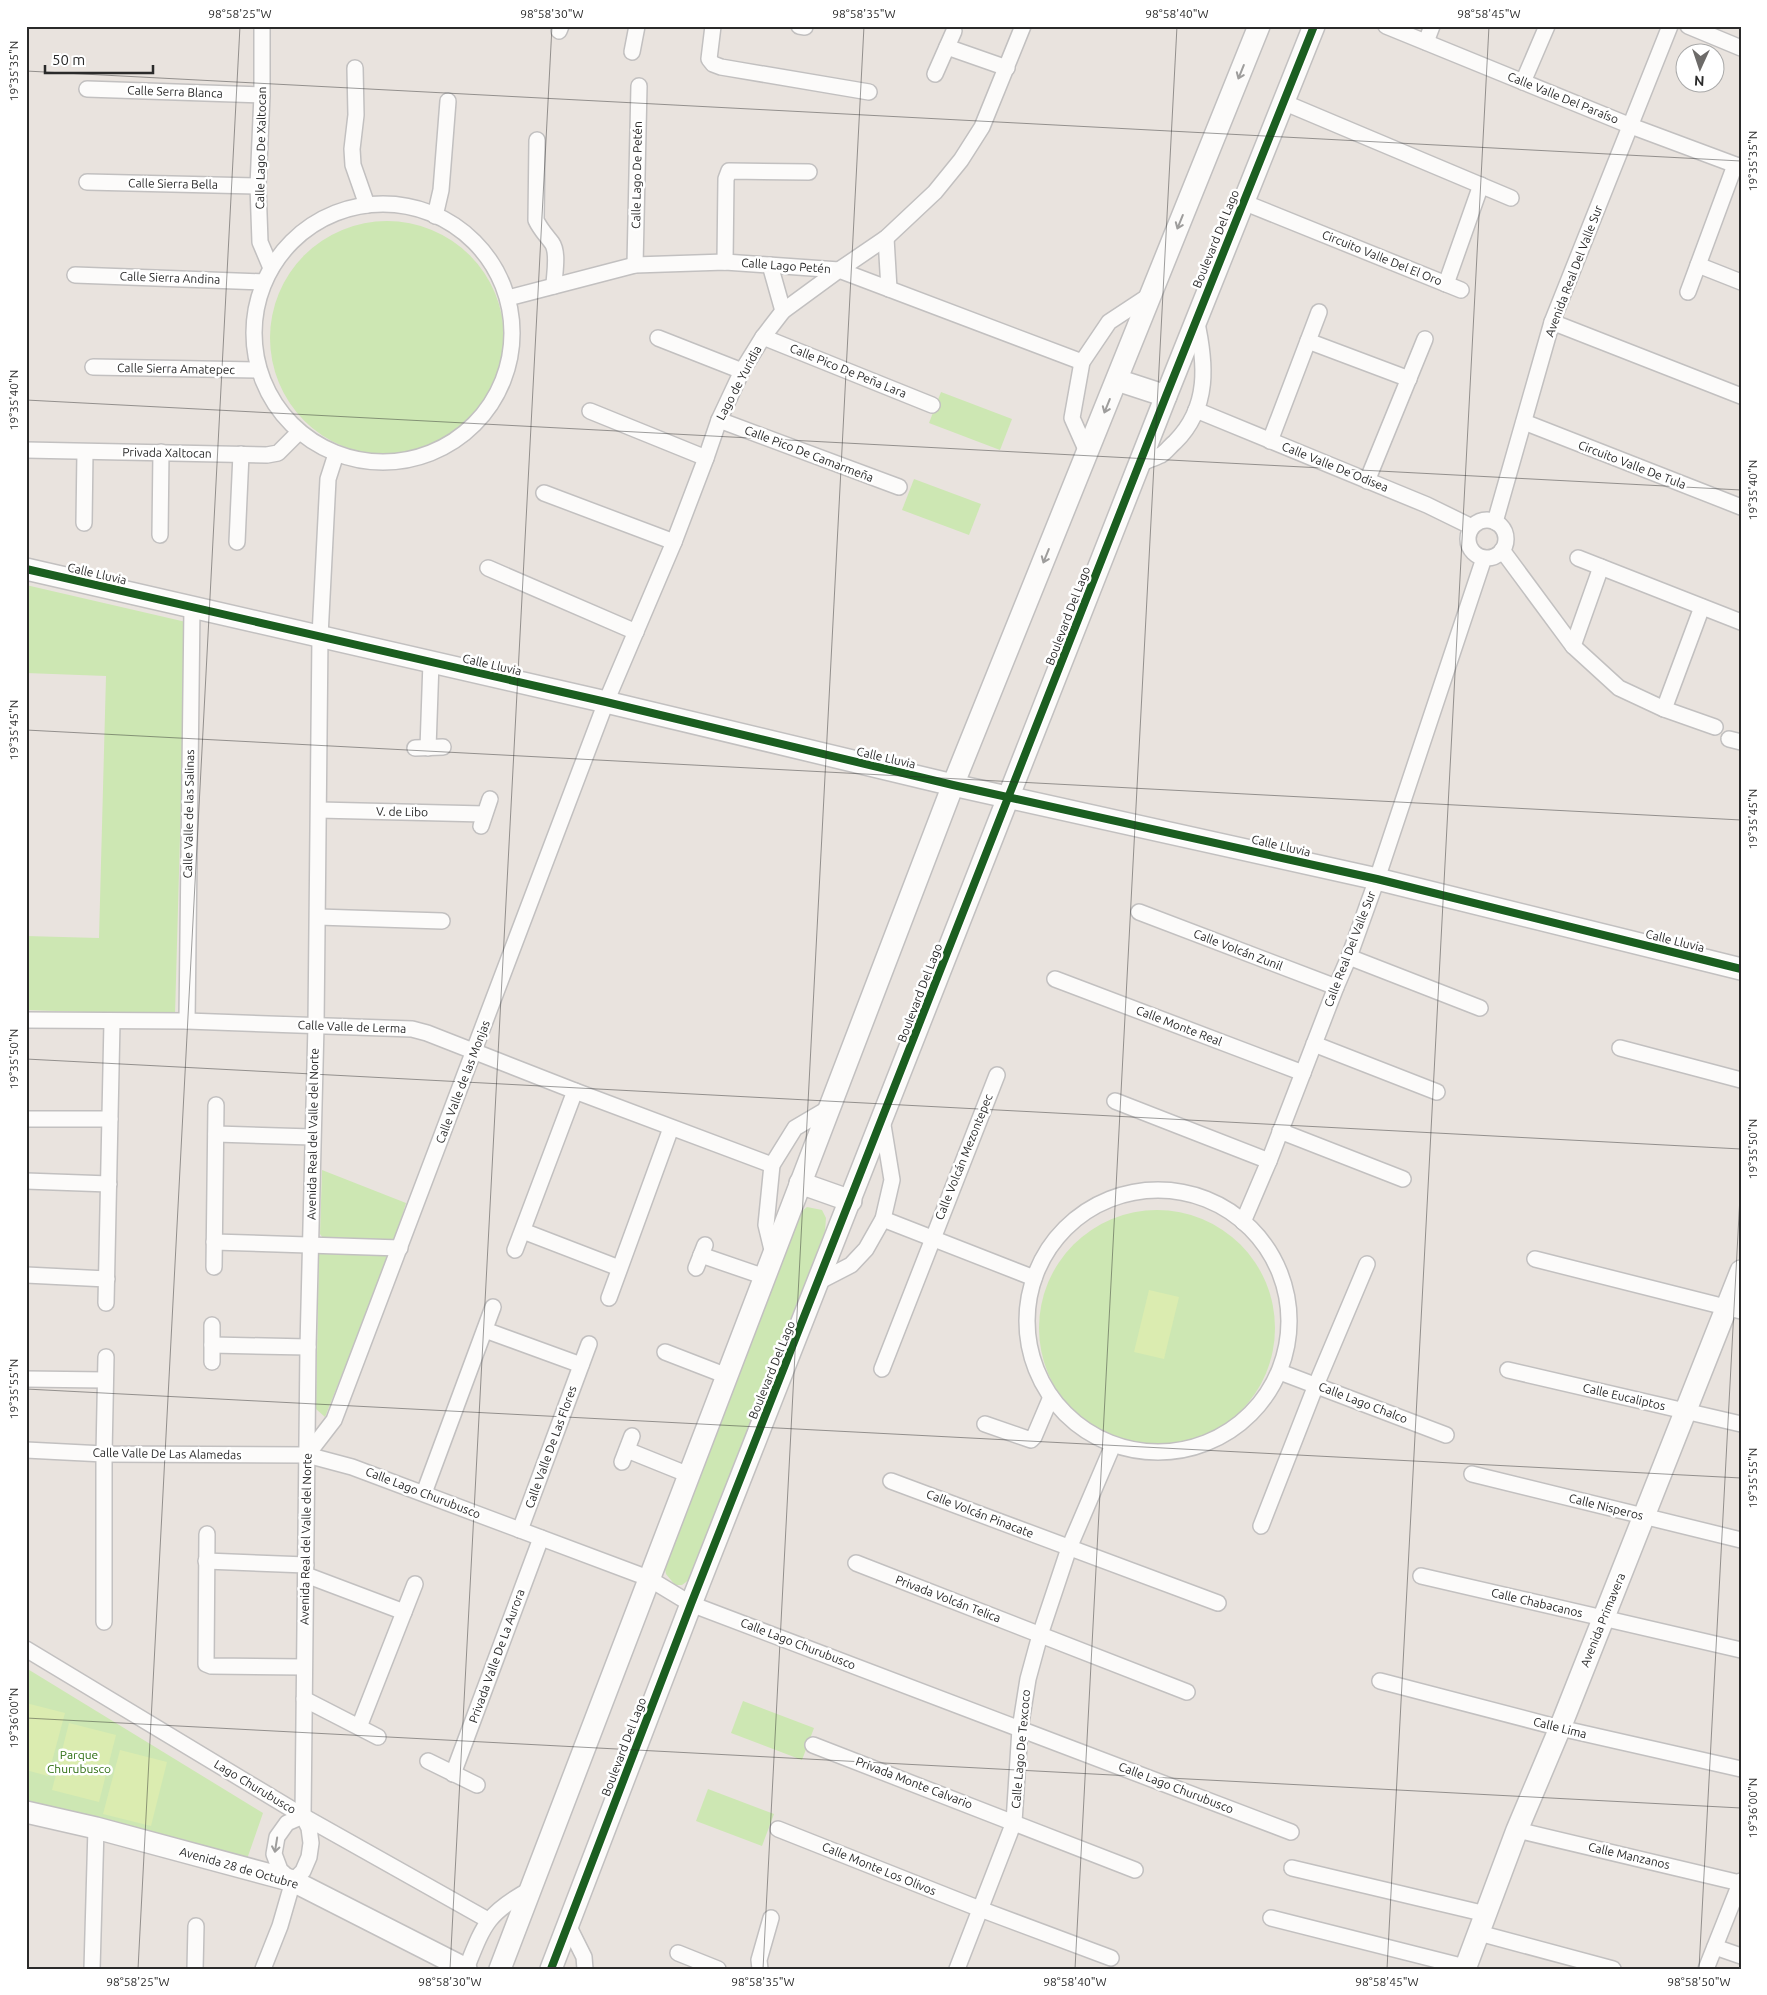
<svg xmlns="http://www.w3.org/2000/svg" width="1767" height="1995" viewBox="0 0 1767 1995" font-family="Ubuntu,sans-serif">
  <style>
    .green { fill: #cde7b3 }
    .pitch { fill: #dbecb0 }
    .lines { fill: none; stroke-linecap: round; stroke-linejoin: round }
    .street-casing { stroke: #c2c0c0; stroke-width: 18 }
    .secondary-casing { stroke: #c2c0c0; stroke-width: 24 }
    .street { stroke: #fcfbfa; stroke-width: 15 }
    .secondary { stroke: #fcfbfa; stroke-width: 21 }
    .cycleway-casing { stroke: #fff; stroke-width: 11 }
    .cycleway { stroke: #1b5e20; stroke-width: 8 }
    .oneway { stroke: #9e9d9c }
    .ticks { fill: none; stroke: #2a2a2a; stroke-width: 1; stroke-opacity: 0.45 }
    .labels { text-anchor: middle; stroke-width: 5; stroke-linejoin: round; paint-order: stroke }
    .street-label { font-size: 12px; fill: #2a2a2a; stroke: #fff }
    .park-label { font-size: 12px; fill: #2d6e12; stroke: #fff }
    .neatline { fill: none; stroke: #2a2a2a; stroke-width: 2 }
    .ticks-label { font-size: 12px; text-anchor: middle; fill: #2a2a2a }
  </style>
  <rect width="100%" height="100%" fill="#e9e3de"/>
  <g class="green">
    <circle cx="387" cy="338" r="117"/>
    <polygon points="941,392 1012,419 1000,450 929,423"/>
    <polygon points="914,479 981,504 969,535 902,510"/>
    <polygon points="26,585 186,622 175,1015 26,1010 26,936 99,938 106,676 26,673"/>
    <polygon points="322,1170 406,1203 394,1242 323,1238 320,1234"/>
    <polygon points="807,1207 822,1210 826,1218 825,1231 693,1577 682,1585 675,1585 666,1574 664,1564 802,1211"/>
    <circle cx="1157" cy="1328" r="118"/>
    <polygon points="319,1252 390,1254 325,1417 316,1409"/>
    <polygon points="26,1668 263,1813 247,1859 26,1803"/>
    <polygon points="743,1701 814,1728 802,1760 731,1733"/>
    <polygon points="708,1789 774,1814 762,1846 696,1821"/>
  </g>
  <g class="pitch">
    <polygon points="1149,1290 1179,1297 1164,1359 1134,1352"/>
    <polygon points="26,1703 65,1713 48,1776 26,1770"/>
    <polygon points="69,1723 116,1735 99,1802 52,1790"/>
    <polygon points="120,1750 167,1762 151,1826 103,1814"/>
  </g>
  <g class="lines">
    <g class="street-casing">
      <g id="street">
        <polyline points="262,26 262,95 258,186 260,242 271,268"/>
        <polyline points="713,26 709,59 713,64 721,67 869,92"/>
        <polyline points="799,26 805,27"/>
        <polyline points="1386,26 1631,126 1741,167"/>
        <polyline points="1688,26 1741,48"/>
        <polyline points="559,31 561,26"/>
        <polyline points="1426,42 1432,26"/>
        <polyline points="947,47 1007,68"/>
        <polyline points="632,52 637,26"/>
        <polyline points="355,68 356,115 352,149 353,165 367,205"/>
        <polyline points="935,74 954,31"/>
        <polyline points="1523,82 1547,26"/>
        <polyline points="87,89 262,95"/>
        <polyline points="1283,102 1511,198"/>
        <path d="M537,140l-1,80c4,9 10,15 16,23 7,10 2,32 2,43"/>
        <polyline points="87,182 258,186"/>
        <polyline points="1243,202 1461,290"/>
        <circle cx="383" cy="333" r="129"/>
        <polyline points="435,216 441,190 448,101"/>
        <polyline points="886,238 889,289"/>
        <polyline points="725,262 726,179 729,171 809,172"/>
        <polyline points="635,265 639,86"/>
        <polyline points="770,265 783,311"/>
        <polyline points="1698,265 1741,282"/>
        <polyline points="75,275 264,282"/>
        <polyline points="1446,284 1481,185"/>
        <polyline points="1688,292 1735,165"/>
        <polyline points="508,298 635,265 725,262 839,270 1082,362"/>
        <polyline points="1552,322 1741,396"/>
        <polyline points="763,337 932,405"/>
        <polyline points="658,338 742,371"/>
        <polyline points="1308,341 1409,379"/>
        <polyline points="93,367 259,370"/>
        <polyline points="1196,410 1427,505 1472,527"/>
        <polyline points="590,411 706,458"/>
        <polyline points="719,420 899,487"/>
        <polyline points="1524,422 1741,507"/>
        <polyline points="1270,441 1319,312"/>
        <polyline points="26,450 267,455 278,453 299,432"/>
        <polyline points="1088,454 1072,418 1082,362 1109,322 1150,295"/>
        <path d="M1139,464c7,-3 15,-6 22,-9 5,-3 9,-9 14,-13 35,-35 31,-79 21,-123"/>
        <polyline points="1367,481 1425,339"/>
        <polyline points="544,493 674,542"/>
        <circle cx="1487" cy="539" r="19"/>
        <polyline points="1495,522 1552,322 1670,26"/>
        <polyline points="84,523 85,452"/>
        <polyline points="160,535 161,452"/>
        <polyline points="237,542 241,454"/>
        <polyline points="1502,550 1573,646 1619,688 1664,709 1715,727"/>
        <polyline points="1578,558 1741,622"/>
        <polyline points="488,568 636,632"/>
        <polyline points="1573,646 1601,567"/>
        <polyline points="1664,709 1702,607"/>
        <polyline points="1729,739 1741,742"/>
        <polyline points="415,748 443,747"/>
        <polyline points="428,748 431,662"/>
        <polyline points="319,810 484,814"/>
        <polyline points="481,826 490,799"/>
        <polyline points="1139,912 1336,987"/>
        <polyline points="318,917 442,921"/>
        <polyline points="1349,957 1480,1008"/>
        <polyline points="1055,979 1303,1073"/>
        <polyline points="26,1020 187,1021 412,1029 427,1033 575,1091 772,1165"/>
        <polyline points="187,1021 192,607"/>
        <polyline points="1314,1044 1437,1092"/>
        <polyline points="1620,1048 1741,1080"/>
        <polyline points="1115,1101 1269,1161"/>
        <polyline points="26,1119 110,1119"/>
        <polyline points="1280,1131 1403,1179"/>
        <polyline points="216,1134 312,1137"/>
        <polyline points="26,1181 109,1184"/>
        <circle cx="1158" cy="1321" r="131"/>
        <polyline points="883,1219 1034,1278"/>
        <polyline points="1243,1222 1269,1161 1336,987 1349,957 1377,879 1484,558"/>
        <polyline points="523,1231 619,1268"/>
        <polyline points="214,1242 400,1248"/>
        <polyline points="515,1250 575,1091"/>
        <polyline points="773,1254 766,1225 772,1165 795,1128 829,1108"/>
        <polyline points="701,1255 765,1277"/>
        <polyline points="1535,1259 1741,1311"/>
        <polyline points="214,1267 216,1105"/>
        <polyline points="696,1268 705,1245"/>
        <polyline points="26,1275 107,1279"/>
        <polyline points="820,1281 851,1265 866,1249 883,1219 892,1180 882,1119"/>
        <polyline points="609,1298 671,1128"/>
        <polyline points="106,1303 112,1022"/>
        <polyline points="485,1330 581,1365"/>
        <polyline points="212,1345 308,1347"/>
        <polyline points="665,1352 727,1376"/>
        <polyline points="212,1362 212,1325"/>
        <polyline points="882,1369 997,1075"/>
        <polyline points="1508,1370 1741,1424"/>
        <polyline points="1280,1372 1446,1435"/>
        <polyline points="26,1379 104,1380"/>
        <polyline points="985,1424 1031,1440 1034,1437 1051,1397"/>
        <polyline points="26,1450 104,1454 307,1455 352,1467 648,1578 691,1604 1291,1832"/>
        <polyline points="627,1450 689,1475"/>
        <polyline points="307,1455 334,1420 606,702 674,542 706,458 719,420 742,371 763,337 783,311 839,270 886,238 935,192 961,160 982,127 1023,26"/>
        <polyline points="622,1462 632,1436"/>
        <polyline points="1472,1474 1741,1540"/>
        <polyline points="891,1481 1218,1603"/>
        <polyline points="424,1493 493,1307"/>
        <polyline points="1261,1526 1316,1385 1367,1264"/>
        <polyline points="520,1530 589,1344"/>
        <polyline points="207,1534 206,1664 211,1666 304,1667"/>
        <polyline points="206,1561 306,1565"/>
        <polyline points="856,1563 1187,1692"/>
        <polyline points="306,1575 404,1612"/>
        <polyline points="1421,1576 1741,1650"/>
        <polyline points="104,1622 104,1454 106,1357"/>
        <polyline points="26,1649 303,1816 488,1920"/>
        <polyline points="1380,1681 1560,1728 1741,1769"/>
        <polyline points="304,1699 378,1737"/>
        <polyline points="359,1727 415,1584"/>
        <polyline points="813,1745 1135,1870"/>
        <polyline points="428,1761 477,1785"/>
        <polyline points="453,1774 541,1538"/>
        <polyline points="778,1829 980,1909 1111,1958"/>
        <polyline points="1517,1830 1740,1883"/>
        <polyline points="1292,1868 1486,1914"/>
        <polyline points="291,1880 280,1870 274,1854 277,1837 287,1823 303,1816"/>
        <polyline points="1271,1918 1465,1967"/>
        <polyline points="568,1925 584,1957 585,1969"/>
        <polyline points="1479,1933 1613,1969"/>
        <polyline points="1715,1947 1741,1956"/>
        <polyline points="678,1953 718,1969"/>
        <polyline points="92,1969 96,1828"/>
        <polyline points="195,1969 196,1926"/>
        <polyline points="263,1969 280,1926 293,1881 303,1871 309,1857 311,1843 309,1828 303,1816 308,1347 316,1025 320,636 328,479 336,454"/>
        <path d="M466,1969c18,-45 21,-56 65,-80"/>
        <polyline points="760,1969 759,1960 771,1918"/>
        <polyline points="957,1969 1014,1822 1020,1729 1028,1679 1040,1635 1069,1548 1113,1445"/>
        <polyline points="1706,1969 1741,1881"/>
      </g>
    </g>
    <g class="secondary-casing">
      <g id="secondary">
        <polyline points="1117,380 1166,396"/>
        <polyline points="26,569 606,702 953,785 1377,879 1741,969"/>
        <polyline points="800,1183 851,1201"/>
        <polyline points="26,1812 96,1828 293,1881 466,1969"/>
        <polyline points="500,1969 953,785 1259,26"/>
        <polyline points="551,1969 691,1604 1166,396 1314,26"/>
        <polyline points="1465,1969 1517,1830 1560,1728 1741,1271"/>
      </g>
    </g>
    <use href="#street" class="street"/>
    <use href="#secondary" class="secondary"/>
    <g class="cycleway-casing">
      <g id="cycleway">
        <polyline points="26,569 606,702 953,785 1377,879 1741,969"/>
        <polyline points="551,1969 691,1604 1166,396 1314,26"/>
      </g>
    </g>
    <use href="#cycleway" class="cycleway"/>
  </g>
  <defs><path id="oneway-shaft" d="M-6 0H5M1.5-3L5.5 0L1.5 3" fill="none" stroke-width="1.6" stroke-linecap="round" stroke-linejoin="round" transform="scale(1.25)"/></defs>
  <g class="oneway">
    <use href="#oneway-shaft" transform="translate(1241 72) rotate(112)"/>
    <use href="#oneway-shaft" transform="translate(1180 222) rotate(112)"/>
    <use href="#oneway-shaft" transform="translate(1107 406) rotate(112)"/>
    <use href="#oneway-shaft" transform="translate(1046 556) rotate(112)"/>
    <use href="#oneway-shaft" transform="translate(276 1845) rotate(99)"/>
  </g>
  <path class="ticks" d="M26,71l1715,90M26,400l1715,90M26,730l1715,90M26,1059l1715,90M26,1389l1715,89M26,1718l1715,90M138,1969l102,-1943M450,1969l102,-1943M763,1969l101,-1943M1075,1969l102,-1943M1387,1969l102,-1943M1699,1969l42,-792"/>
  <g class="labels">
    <g class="street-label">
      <text transform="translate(175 92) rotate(2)" y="4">Calle Serra Blanca</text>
      <text transform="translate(1563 98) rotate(22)" y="4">Calle Valle Del Paraíso</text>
      <text transform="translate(261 148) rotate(-89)" y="4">Calle Lago De Xaltocan</text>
      <text transform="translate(637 175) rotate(-89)" y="4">Calle Lago De Petén</text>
      <text transform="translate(173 184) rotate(1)" y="4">Calle Sierra Bella</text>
      <text transform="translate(1216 239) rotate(-68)" y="4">Boulevard Del Lago</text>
      <text transform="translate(1382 258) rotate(22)" y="4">Circuito Valle Del El Oro</text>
      <text transform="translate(786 266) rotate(4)" y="4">Calle Lago Petén</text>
      <text transform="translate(1574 271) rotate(-69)" y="4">Avenida Real Del Valle Sur</text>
      <text transform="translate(170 278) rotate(2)" y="4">Calle Sierra Andina</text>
      <text transform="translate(176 369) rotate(1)" y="4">Calle Sierra Amatepec</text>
      <text transform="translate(848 371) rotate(22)" y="4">Calle Pico De Peña Lara</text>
      <text transform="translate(739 383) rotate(-62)" y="4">Lago de Yuridia</text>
      <text transform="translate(167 453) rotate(1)" y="4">Privada Xaltocan</text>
      <text transform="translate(809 454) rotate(21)" y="4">Calle Pico De Camarmeña</text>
      <text transform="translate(1632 465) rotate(21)" y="4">Circuito Valle De Tula</text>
      <text transform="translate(1335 467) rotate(22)" y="4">Calle Valle De Odisea</text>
      <text transform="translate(97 574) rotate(13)" y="4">Calle Lluvia</text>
      <text transform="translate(1068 616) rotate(-69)" y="4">Boulevard Del Lago</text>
      <text transform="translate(492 665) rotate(13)" y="4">Calle Lluvia</text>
      <text transform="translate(886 758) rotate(13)" y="4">Calle Lluvia</text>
      <text transform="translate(402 812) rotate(1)" y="4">V. de Libo</text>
      <text transform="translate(189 814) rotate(-89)" y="4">Calle Valle de las Salinas</text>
      <text transform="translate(1281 846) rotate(13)" y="4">Calle Lluvia</text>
      <text transform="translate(1675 941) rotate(14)" y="4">Calle Lluvia</text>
      <text transform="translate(1350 949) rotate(-69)" y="4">Calle Real Del Valle Sur</text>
      <text transform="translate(1238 950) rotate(21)" y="4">Calle Volcán Zunil</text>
      <text transform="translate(920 993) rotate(-69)" y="4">Boulevard Del Lago</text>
      <text transform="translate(1179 1026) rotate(21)" y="4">Calle Monte Real</text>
      <text transform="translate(352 1027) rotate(2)" y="4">Calle Valle de Lerma</text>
      <text transform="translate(463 1082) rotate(-69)" y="4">Calle Valle de las Monjas</text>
      <text transform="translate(313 1134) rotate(-89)" y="4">Avenida Real del Valle del Norte</text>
      <text transform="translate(964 1157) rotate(-68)" y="4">Calle Volcán Mezontepec</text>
      <text transform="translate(772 1370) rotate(-68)" y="4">Boulevard Del Lago</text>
      <text transform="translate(1624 1397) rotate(13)" y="4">Calle Eucaliptos</text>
      <text transform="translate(1363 1403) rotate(21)" y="4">Calle Lago Chalco</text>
      <text transform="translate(551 1447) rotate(-70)" y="4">Calle Valle De Las Flores</text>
      <text transform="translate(167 1454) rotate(1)" y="4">Calle Valle De Las Alamedas</text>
      <text transform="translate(423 1493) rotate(21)" y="4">Calle Lago Churubusco</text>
      <text transform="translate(1606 1507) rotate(14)" y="4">Calle Nisperos</text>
      <text transform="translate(980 1514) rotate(21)" y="4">Calle Volcán Pinacate</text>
      <text transform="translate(306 1539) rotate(-89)" y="4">Avenida Real del Valle del Norte</text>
      <text transform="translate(948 1599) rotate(21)" y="4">Privada Volcán Telica</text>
      <text transform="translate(1537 1603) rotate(13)" y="4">Calle Chabacanos</text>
      <text transform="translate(1603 1620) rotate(-68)" y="4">Avenida Primavera</text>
      <text transform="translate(798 1644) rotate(21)" y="4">Calle Lago Churubusco</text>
      <text transform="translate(497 1656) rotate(-70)" y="4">Privada Valle De La Aurora</text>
      <text transform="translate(1560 1728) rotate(14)" y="4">Calle Lima</text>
      <text transform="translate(624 1747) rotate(-69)" y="4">Boulevard Del Lago</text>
      <text transform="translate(1021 1749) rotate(-85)" y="4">Calle Lago De Texcoco</text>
      <text transform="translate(914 1783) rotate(21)" y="4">Privada Monte Calvario</text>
      <text transform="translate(255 1787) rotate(31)" y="4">Lago Churubusco</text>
      <text transform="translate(1176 1788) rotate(21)" y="4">Calle Lago Churubusco</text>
      <text transform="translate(1629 1856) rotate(13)" y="4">Calle Manzanos</text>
      <text transform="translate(239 1868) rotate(16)" y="4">Avenida 28 de Octubre</text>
      <text transform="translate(879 1869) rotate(22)" y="4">Calle Monte Los Olivos</text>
    </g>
    <g class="park-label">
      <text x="79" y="1759">Parque<tspan x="79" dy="14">Churubusco</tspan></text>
    </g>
  </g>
  <rect width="1767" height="1995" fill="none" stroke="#ffffff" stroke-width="55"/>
  <g transform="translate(1700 68) rotate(183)"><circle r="24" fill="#ffffff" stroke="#aaaaaa"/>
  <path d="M0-4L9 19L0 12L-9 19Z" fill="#6d6b69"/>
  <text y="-8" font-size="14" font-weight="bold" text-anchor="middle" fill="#2a2a2a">N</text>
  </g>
  <path d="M45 65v8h108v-8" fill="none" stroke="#2a2a2a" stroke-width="2.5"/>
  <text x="52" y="65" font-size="15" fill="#2a2a2a" stroke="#ffffff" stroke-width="4" paint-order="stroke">50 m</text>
  <rect x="28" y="28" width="1712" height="1940" class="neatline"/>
  <g class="ticks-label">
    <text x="240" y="18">98°58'25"W</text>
    <text x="552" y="18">98°58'30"W</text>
    <text x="864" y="18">98°58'35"W</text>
    <text x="1177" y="18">98°58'40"W</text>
    <text x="1489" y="18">98°58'45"W</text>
    <text transform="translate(14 71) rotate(-90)" y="4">19°35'35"N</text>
    <text transform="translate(1753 161) rotate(-90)" y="4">19°35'35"N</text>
    <text transform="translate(14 400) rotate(-90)" y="4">19°35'40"N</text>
    <text transform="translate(1753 490) rotate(-90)" y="4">19°35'40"N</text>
    <text transform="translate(14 730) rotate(-90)" y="4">19°35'45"N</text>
    <text transform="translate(1753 819) rotate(-90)" y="4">19°35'45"N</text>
    <text transform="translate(14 1059) rotate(-90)" y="4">19°35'50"N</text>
    <text transform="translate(1753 1149) rotate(-90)" y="4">19°35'50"N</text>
    <text transform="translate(14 1389) rotate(-90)" y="4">19°35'55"N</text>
    <text transform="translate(1753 1478) rotate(-90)" y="4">19°35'55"N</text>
    <text transform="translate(14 1718) rotate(-90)" y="4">19°36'00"N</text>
    <text transform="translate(1753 1808) rotate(-90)" y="4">19°36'00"N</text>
    <text x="138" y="1986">98°58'25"W</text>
    <text x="450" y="1986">98°58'30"W</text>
    <text x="763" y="1986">98°58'35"W</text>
    <text x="1075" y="1986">98°58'40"W</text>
    <text x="1387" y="1986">98°58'45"W</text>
    <text x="1699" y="1986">98°58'50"W</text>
  </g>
</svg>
